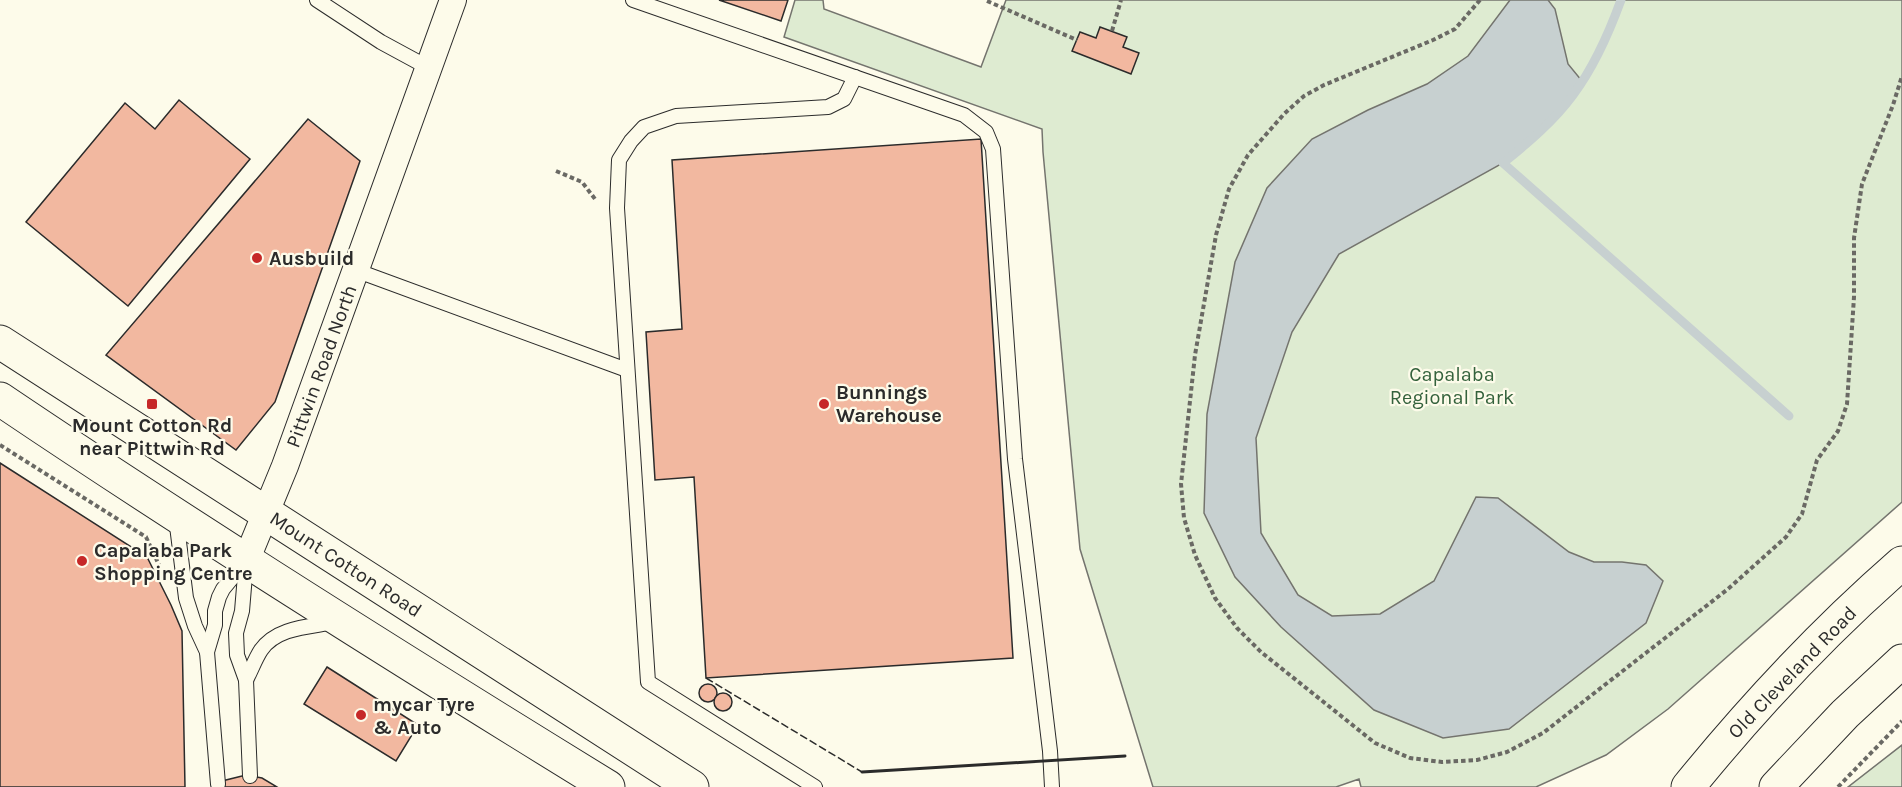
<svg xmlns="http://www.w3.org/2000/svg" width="1902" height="787" viewBox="0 0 1902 787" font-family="Karla,sans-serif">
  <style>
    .green { fill: #deebd1; stroke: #74746e; stroke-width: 1.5 }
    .water { fill: #c7d0d0; stroke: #74746e; stroke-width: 1.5 }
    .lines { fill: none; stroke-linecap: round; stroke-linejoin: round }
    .stream { stroke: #c7d0d0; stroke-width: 9 }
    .building { fill: #f2b8a0; stroke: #2b2b2b; stroke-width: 1.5 }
    .service-casing { stroke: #2b2b2b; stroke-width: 16 }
    .minor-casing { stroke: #2b2b2b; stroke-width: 28 }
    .primary-casing { stroke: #2b2b2b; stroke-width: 35 }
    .path { stroke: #6a6964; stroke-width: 4; stroke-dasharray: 4.5 3; stroke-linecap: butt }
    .service { stroke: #fdfbea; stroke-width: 14 }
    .minor { stroke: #fdfbea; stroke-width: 26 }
    .primary { stroke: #fdfbea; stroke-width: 33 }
    .fence { stroke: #2b2b2b; stroke-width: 1.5; stroke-dasharray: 8 3; stroke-linecap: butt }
    .wall { stroke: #2b2b2b; stroke-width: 3 }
    .poi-dot { fill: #c62828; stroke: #fdfbea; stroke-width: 2 }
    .labels { text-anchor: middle; stroke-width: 4.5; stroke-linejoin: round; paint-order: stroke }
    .poi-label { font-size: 20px; font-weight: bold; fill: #2b2b2b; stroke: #fdfbea; text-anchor: start }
    .street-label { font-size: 20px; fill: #2b2b2b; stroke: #fdfbea }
    .park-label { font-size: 20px; fill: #34623c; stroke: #fdfbea }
  </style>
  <rect width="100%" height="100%" fill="#fdfbea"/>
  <g class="green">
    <polygon points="795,0 823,0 824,9 981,67 1006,0 1902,0 1902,502 1668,709 1606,755 1536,787 1361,787 1359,779 1336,787 1153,787 1080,549 1043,152 1042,129 784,37"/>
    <polygon points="1902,745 1902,787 1848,787"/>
  </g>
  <polygon class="water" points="1510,0 1548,0 1555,9 1568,64 1582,81 1572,96 1535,137 1503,163 1339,254 1292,332 1256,438 1261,533 1298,595 1332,616 1380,614 1434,581 1476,497 1498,498 1569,552 1594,562 1622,562 1646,565 1663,581 1646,623 1509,729 1443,738 1374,710 1281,627 1235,577 1204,513 1207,414 1235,262 1267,188 1312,139 1368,110 1427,84 1468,56"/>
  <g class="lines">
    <path class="stream" d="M1621,0c-12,33 -27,67 -48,95 -19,26 -45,48 -70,68l286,253"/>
  </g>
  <g class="building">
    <polygon points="719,0 788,0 781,21"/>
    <polygon points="1100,27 1127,37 1123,47 1139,53 1131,74 1072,51 1080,32 1096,38"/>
    <polygon points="179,100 250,159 128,306 26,222 125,103 155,129"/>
    <polygon points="308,119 360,161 275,402 236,450 106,355"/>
    <polygon points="981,139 1013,658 706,678 694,477 655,480 646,332 682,329 672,160"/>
    <polygon points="0,463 147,557 171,605 182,631 185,787 0,787"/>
    <polygon points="327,667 418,725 396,761 304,704"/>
    <circle cx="708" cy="693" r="9"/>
    <circle cx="723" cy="702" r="9"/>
    <polygon points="246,775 262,778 277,787 215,787 222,781"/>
  </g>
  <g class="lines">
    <g class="service-casing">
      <g id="service">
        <polyline points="317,0 381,42 429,68"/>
        <polyline points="633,0 964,115 986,132 993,149 1015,459 1050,751 1052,787"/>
        <polyline points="355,270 627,370"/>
        <polyline points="176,518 186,598 195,626 207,652"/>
        <polyline points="246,563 242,611 236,633 237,655 246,680 250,776"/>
        <path d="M246,680c5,-9 9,-21 15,-30 16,-23 48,-23 74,-28"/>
        <polyline points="218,784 207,652 215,625 215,611 219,597 223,589 246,561"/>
        <polyline points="815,787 648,682 617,208 619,160 631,141 644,127 676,116 828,107 844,99 855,77"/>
      </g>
    </g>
    <g class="minor-casing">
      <polyline id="minor" points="246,561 285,466 453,0"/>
    </g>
    <g class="primary-casing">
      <g id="primary">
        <polyline points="0,342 692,787"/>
        <path d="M0,399c200,135 403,262 608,388"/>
        <path d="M1688,787c65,-80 136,-156 214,-224"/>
        <polyline points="1776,787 1845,714 1902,661"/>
      </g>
    </g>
    <g class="path">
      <polyline points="1480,0 1455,29 1433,40 1324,85 1304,96 1284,114 1248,155 1229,189 1216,235 1195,355 1181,484 1184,518 1195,555 1215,598 1237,628 1261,652 1375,743 1410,758 1442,762 1477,760 1507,752 1543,733 1728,589 1786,537 1802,514 1817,460 1838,431 1847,404 1854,297 1854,238 1862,184 1893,105 1902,76"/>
      <polyline points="987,1 1077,40"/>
      <polyline points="1112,31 1121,0"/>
      <polyline points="556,171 582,182 595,199"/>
      <polyline points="0,445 146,537 159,565"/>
      <polyline points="1838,787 1902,721"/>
    </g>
    <use href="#service" class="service"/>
    <use href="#minor" class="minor"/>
    <use href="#primary" class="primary"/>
    <polyline class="fence" points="706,678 862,772"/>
    <polyline class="wall" points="862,772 1125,756"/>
  </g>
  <g class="poi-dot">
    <circle cx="257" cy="258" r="6"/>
    <rect x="146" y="398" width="12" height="12" rx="3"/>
    <circle cx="824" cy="404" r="6"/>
    <circle cx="82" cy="561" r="6"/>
    <circle cx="361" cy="715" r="6"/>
  </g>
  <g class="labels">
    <g class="poi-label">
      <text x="269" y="265">Ausbuild</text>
      <text x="836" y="399">Bunnings<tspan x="836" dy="23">Warehouse</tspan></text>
      <text x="152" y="432" text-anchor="middle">Mount Cotton Rd<tspan x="152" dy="23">near Pittwin Rd</tspan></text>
      <text x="94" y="557">Capalaba Park<tspan x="94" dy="23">Shopping Centre</tspan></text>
      <text x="373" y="711">mycar Tyre<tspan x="373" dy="23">&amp; Auto</tspan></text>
    </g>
    <g class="street-label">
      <text transform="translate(321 366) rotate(-70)" y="7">Pittwin Road North</text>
      <text transform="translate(346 564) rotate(33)" y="7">Mount Cotton Road</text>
      <text transform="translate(1792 672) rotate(-46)" y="7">Old Cleveland Road</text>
    </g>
    <g class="park-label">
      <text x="1452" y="381">Capalaba<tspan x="1452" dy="23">Regional Park</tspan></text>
    </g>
  </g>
</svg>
